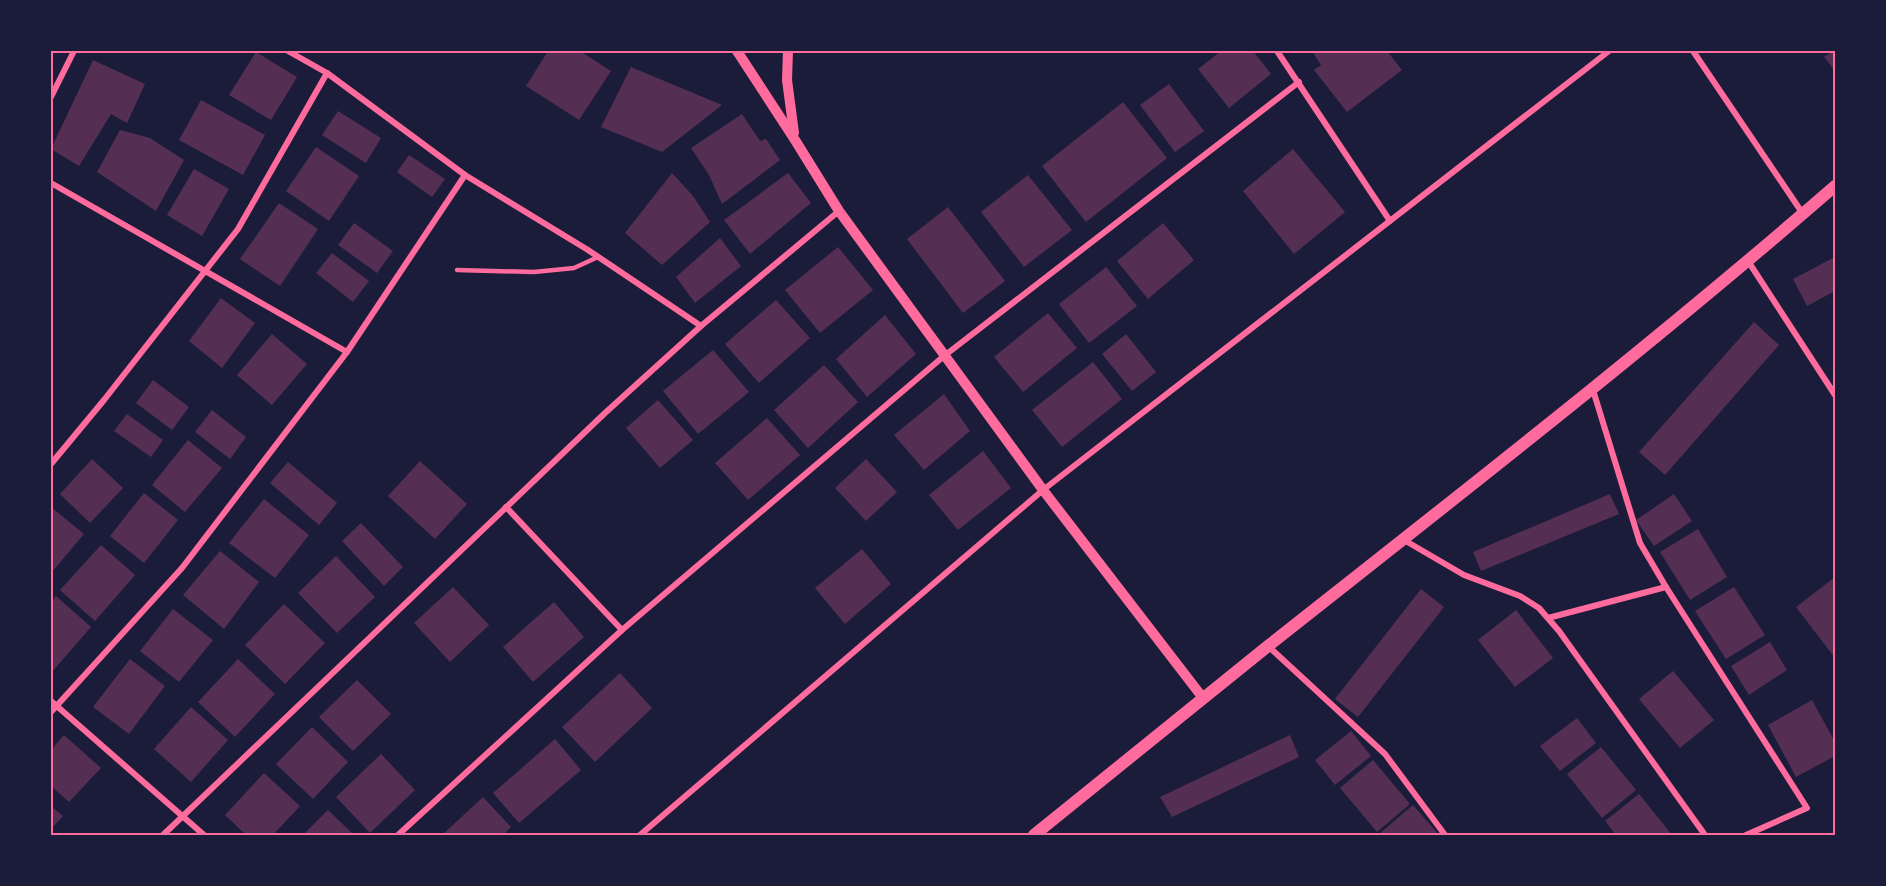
<svg xmlns="http://www.w3.org/2000/svg" width="1886" height="886" viewBox="0 0 1886 886" font-family="'DejaVu Sans',sans-serif">
  <style>
    .building { fill: #542f53 }
    .lines { fill: none; stroke-linecap: round; stroke-linejoin: round }
    .service { stroke: #ff6b9d; stroke-width: 4.5 }
    .minor { stroke: #ff6b9d; stroke-width: 6 }
    .tertiary { stroke: #ff6b9d; stroke-width: 10 }
    .secondary { stroke: #ff6b9d; stroke-width: 12 }
    .neatline { fill: none; stroke: #ff6b9d; stroke-width: 2 }
  </style>
  <rect width="100%" height="100%" fill="#1b1b3a"/>
  <g class="building">
    <polygon points="548,51 580,51 611,71 579,120 526,86"/>
    <polygon points="1221,51 1253,51 1271,74 1229,108 1198,69"/>
    <polygon points="1312,51 1387,51 1402,70 1347,112 1314,70 1321,65"/>
    <polygon points="1833,51 1835,51 1835,71 1824,57"/>
    <polygon points="256,52 297,77 271,120 229,95"/>
    <polygon points="93,60 145,84 127,123 111,114 79,166 51,149"/>
    <polygon points="631,67 722,105 662,152 601,127"/>
    <polygon points="1169,84 1204,131 1175,152 1140,105"/>
    <polygon points="201,100 265,135 243,175 179,140"/>
    <polygon points="1123,102 1167,158 1086,222 1042,166"/>
    <polygon points="338,111 381,138 366,163 322,135"/>
    <polygon points="742,114 760,141 766,139 780,160 722,204 709,175 691,148"/>
    <polygon points="120,130 150,138 184,160 156,211 97,172"/>
    <polygon points="316,147 359,176 329,221 286,191"/>
    <polygon points="1293,149 1345,212 1294,254 1243,191"/>
    <polygon points="409,155 445,179 432,197 397,172"/>
    <polygon points="194,169 229,189 202,236 167,215"/>
    <polygon points="672,173 693,196 710,222 662,265 625,233"/>
    <polygon points="788,173 811,203 750,254 724,220"/>
    <polygon points="1028,175 1072,230 1024,267 981,212"/>
    <polygon points="279,203 318,229 280,286 240,259"/>
    <polygon points="948,207 1005,281 963,313 907,239"/>
    <polygon points="354,223 393,251 377,273 338,245"/>
    <polygon points="1163,223 1194,260 1148,299 1117,261"/>
    <polygon points="720,238 741,266 695,303 676,277"/>
    <polygon points="838,247 873,290 820,333 785,290"/>
    <polygon points="332,253 369,281 353,302 316,273"/>
    <polygon points="1835,257 1835,291 1807,306 1793,279"/>
    <polygon points="1106,267 1137,306 1089,343 1059,304"/>
    <polygon points="221,298 255,323 222,368 189,341"/>
    <polygon points="776,300 810,338 759,383 725,344"/>
    <polygon points="1048,313 1077,348 1023,392 994,357"/>
    <polygon points="885,315 916,354 867,397 836,359"/>
    <polygon points="1754,322 1779,345 1665,475 1639,452"/>
    <polygon points="272,334 307,364 272,405 237,375"/>
    <polygon points="1126,334 1156,372 1132,391 1102,354"/>
    <polygon points="713,350 749,392 698,434 663,391"/>
    <polygon points="1093,362 1122,399 1062,447 1032,410"/>
    <polygon points="824,365 858,402 808,448 774,410"/>
    <polygon points="153,380 189,407 172,430 136,403"/>
    <polygon points="944,394 970,431 924,470 894,435"/>
    <polygon points="658,400 693,440 660,468 626,428"/>
    <polygon points="212,410 246,437 230,459 195,432"/>
    <polygon points="127,414 163,440 151,457 114,431"/>
    <polygon points="767,418 800,455 748,500 715,463"/>
    <polygon points="188,440 222,468 185,512 152,485"/>
    <polygon points="983,451 1011,488 958,530 929,495"/>
    <polygon points="92,459 123,488 90,523 60,494"/>
    <polygon points="866,459 897,492 866,521 835,488"/>
    <polygon points="420,461 467,504 435,539 388,496"/>
    <polygon points="288,462 337,503 319,525 270,483"/>
    <polygon points="144,493 178,520 144,563 110,536"/>
    <polygon points="1610,494 1619,514 1481,571 1473,552"/>
    <polygon points="1674,494 1692,521 1654,546 1636,520"/>
    <polygon points="264,499 309,535 275,578 229,543"/>
    <polygon points="51,507 84,534 51,573"/>
    <polygon points="361,523 403,567 384,586 342,541"/>
    <polygon points="1698,529 1727,577 1690,600 1660,552"/>
    <polygon points="101,545 135,575 95,621 60,590"/>
    <polygon points="862,549 891,584 845,624 815,588"/>
    <polygon points="220,551 259,582 224,629 183,595"/>
    <polygon points="336,556 375,597 337,633 298,593"/>
    <polygon points="1835,577 1835,658 1796,607"/>
    <polygon points="453,587 489,625 450,662 414,623"/>
    <polygon points="1734,587 1765,635 1726,659 1695,611"/>
    <polygon points="1421,589 1444,607 1358,717 1335,699"/>
    <polygon points="56,596 91,627 51,673 51,602"/>
    <polygon points="554,602 584,637 533,682 503,647"/>
    <polygon points="284,604 325,643 285,684 245,645"/>
    <polygon points="173,609 213,640 179,682 140,651"/>
    <polygon points="1516,610 1553,658 1515,687 1478,640"/>
    <polygon points="1770,642 1787,670 1749,695 1731,666"/>
    <polygon points="130,659 165,686 129,734 93,707"/>
    <polygon points="238,659 275,694 235,737 198,702"/>
    <polygon points="1673,671 1714,720 1680,748 1639,699"/>
    <polygon points="620,673 652,708 595,762 562,727"/>
    <polygon points="357,680 391,714 353,751 319,717"/>
    <polygon points="1812,700 1835,742 1835,756 1796,777 1768,725"/>
    <polygon points="191,707 228,740 191,782 154,749"/>
    <polygon points="1577,718 1596,743 1560,771 1540,746"/>
    <polygon points="312,727 348,762 313,799 276,764"/>
    <polygon points="1351,731 1371,756 1335,785 1315,760"/>
    <polygon points="64,735 101,768 69,802 51,786 51,750"/>
    <polygon points="1290,735 1299,757 1172,817 1160,797"/>
    <polygon points="555,739 581,770 519,823 493,793"/>
    <polygon points="1601,747 1636,790 1602,818 1567,774"/>
    <polygon points="381,754 415,790 370,833 336,797"/>
    <polygon points="1373,760 1410,804 1377,832 1340,788"/>
    <polygon points="264,773 300,806 273,835 246,835 225,815"/>
    <polygon points="1639,794 1672,835 1616,835 1605,821"/>
    <polygon points="483,797 511,827 503,835 442,835"/>
    <polygon points="1413,805 1439,835 1378,835"/>
    <polygon points="51,806 63,816 51,829"/>
    <polygon points="328,810 354,835 303,835"/>
  </g>
  <g class="lines">
    <polyline class="service" points="457,270 534,272 574,268 598,257"/>
    <g class="minor">
      <polyline points="288,51 327,73 465,175 588,250 701,326"/>
      <polyline points="1277,51 1390,221"/>
      <polyline points="1693,51 1803,214"/>
      <polyline points="51,97 74,51"/>
      <polyline points="51,183 347,352"/>
      <polyline points="1748,261 1835,395"/>
      <polyline points="1593,390 1640,543 1666,587 1807,808 1746,835"/>
      <polyline points="51,464 104,400 238,229 327,73"/>
      <polyline points="506,507 622,630"/>
      <polyline points="1404,540 1464,575 1520,596 1539,608 1559,631 1705,835"/>
      <polyline points="1548,618 1666,587"/>
      <polyline points="1268,646 1385,754 1445,835"/>
      <polyline points="51,701 204,835"/>
      <polyline points="51,712 182,568 347,352 465,175"/>
      <polyline points="163,835 605,413 701,326 839,211"/>
      <polyline points="398,835 622,630 944,356 1299,82"/>
      <polyline points="640,835 1043,490 1609,51"/>
    </g>
    <g class="tertiary">
      <polyline points="737,51 795,140 839,211 1043,490 1203,698"/>
      <polyline points="788,51 787,80 794,133"/>
    </g>
    <path class="secondary" d="M1034,835c78,-63 156,-126 234,-189 191,-151 383,-300 567,-460"/>
  </g>
  <rect width="1886" height="886" fill="none" stroke="#1b1b3a" stroke-width="105"/>
  <rect x="52" y="52" width="1782" height="782" class="neatline"/>
</svg>
